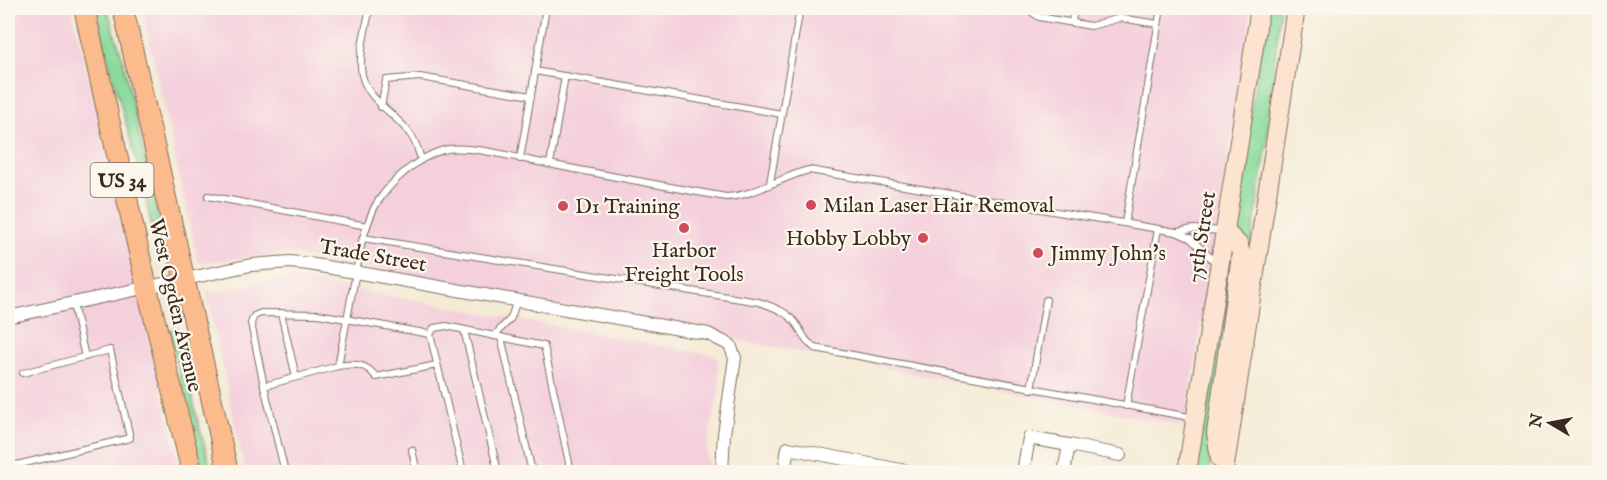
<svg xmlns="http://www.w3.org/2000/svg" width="1607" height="480" viewBox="0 0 1607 480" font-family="'IM FELL English',serif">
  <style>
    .built { fill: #f4cfdc }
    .green { fill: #88da9b; stroke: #62825c; stroke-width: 1.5 }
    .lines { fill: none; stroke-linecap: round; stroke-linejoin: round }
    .service-casing { stroke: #7c6e5e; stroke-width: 8 }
    .minor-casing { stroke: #7c6e5e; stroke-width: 14 }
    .secondary-casing { stroke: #7c6e5e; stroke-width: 20 }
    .primary-casing { stroke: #7c6e5e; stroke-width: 22 }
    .service { stroke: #fff; stroke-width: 6 }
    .minor { stroke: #fff; stroke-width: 12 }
    .secondary { stroke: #fde4d1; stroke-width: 18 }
    .primary { stroke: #fbbb8c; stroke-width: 20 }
    .poi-dot { fill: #d1495b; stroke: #fbf7ec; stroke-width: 2 }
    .labels { text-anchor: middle; stroke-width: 4.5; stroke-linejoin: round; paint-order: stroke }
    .shield { fill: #fbf7ec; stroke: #75685c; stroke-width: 1.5 }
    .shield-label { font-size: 20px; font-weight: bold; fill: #3b2a1e }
    .poi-label { font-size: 21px; fill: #3b2a1e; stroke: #fbf7ec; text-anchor: start }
    .street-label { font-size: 21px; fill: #3b2a1e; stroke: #fbf7ec }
  </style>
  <rect width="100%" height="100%" fill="#fbf7ec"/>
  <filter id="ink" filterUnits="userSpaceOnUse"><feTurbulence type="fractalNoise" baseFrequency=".0167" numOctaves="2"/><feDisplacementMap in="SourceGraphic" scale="12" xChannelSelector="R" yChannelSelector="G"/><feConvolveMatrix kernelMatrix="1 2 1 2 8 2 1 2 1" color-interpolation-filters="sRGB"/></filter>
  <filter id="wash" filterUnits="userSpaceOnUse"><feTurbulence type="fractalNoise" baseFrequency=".008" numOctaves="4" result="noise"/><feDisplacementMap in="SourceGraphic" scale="24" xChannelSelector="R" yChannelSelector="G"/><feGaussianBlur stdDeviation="1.35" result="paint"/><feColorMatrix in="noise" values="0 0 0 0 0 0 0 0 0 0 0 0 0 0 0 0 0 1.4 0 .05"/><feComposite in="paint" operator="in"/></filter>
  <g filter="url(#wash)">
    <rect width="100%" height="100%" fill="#f4ebd5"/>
    <g class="built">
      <polygon points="8,8 72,8 181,472 8,472"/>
      <polygon points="142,8 1252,8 1185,426 289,254 198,263"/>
      <polygon points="295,278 717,356 720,386 707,447 709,472 245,472 206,292"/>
    </g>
    <g class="green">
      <polygon points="96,8 107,8 123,60 163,239 155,241 139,170 104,45"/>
      <polygon points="1267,8 1280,8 1267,144 1245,281 1232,229"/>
      <polygon points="1230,249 1236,253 1209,472 1194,472"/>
      <polygon points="177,328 198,423 212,472 201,472 169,330"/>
    </g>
  </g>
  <g filter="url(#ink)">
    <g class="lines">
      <g class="service-casing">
        <g id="service">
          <path d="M370,8c-4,19 -10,40 -9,60 2,31 33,43 49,66 6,7 8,16 11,25"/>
          <polyline points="1026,8 1039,17 1091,26 1120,18 1158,24"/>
          <polyline points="1072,22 1074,8"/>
          <polyline points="535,71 782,114"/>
          <polyline points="381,107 386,80 420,77 531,96"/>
          <polyline points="520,159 546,8"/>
          <polyline points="550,164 565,76"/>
          <polyline points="770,183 800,8"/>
          <polyline points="208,196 367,226"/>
          <polyline points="1125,223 1161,8"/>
          <polyline points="1177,232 1193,229 1224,231"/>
          <path d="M363,238l396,64c15,5 29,10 38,23 8,12 5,13 18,23l380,70"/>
          <polyline points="73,304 85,357"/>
          <polyline points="281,313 296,377"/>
          <polyline points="464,330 498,472"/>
          <polyline points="494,336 511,318 517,300"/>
          <polyline points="501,337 532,472"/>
          <path d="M338,366c15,-3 28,-3 38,11l61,-12"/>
          <polyline points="264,386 251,323 254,316 261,313 318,314 430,334"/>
          <polyline points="1031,389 1046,300"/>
          <polyline points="1126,406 1158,229"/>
          <polyline points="412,450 417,472"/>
          <polyline points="8,467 130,438 110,350 23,373"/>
          <path d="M285,472l-21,-86 74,-20 24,-125c4,-12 8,-27 15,-38 15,-23 40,-45 66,-53 23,-6 71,7 95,12 62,12 125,24 188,35 28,-1 55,-20 83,-27l367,62 14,6 25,24"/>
          <polyline points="463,472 430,334 434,328 446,326 544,346 571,472"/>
        </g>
      </g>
      <g class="minor-casing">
        <g id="minor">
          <polyline points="8,317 251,265 290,262 309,264 708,334 730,345 735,358 724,434 722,472"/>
          <polyline points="784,472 788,448 911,472"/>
          <polyline points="1023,472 1029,438 1069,445"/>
          <polyline points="1064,472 1069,445 1120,455"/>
        </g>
      </g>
      <g class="secondary-casing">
        <g id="secondary">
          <polyline points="1220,459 1216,433 1241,255 1239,245 1225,231"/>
          <polyline points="1187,472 1260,8"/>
          <polyline points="1224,472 1296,8"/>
        </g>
      </g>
      <g class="primary-casing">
        <g id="primary">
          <polyline points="84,8 147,288 192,472"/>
          <polyline points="123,8 228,472"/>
        </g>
      </g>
      <use href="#service" class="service"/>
      <use href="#minor" class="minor"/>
      <use href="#secondary" class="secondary"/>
      <use href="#primary" class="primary"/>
    </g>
  </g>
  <g class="poi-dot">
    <circle cx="811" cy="205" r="6"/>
    <circle cx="563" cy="206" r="6"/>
    <circle cx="684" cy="228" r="6"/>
    <circle cx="923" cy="238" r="6"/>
    <circle cx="1038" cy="253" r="6"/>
  </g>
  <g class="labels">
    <rect class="shield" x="90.5" y="163" width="63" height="34" rx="4.5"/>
    <g class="shield-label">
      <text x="122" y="187">US 34</text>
    </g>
    <g class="poi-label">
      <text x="823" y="212">Milan Laser Hair Removal</text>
      <text x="575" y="213">D1 Training</text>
      <text x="911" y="245" text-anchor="end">Hobby Lobby</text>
      <text x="684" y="257" text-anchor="middle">Harbor<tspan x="684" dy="24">Freight Tools</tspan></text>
      <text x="1050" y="260">Jimmy John's</text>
    </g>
    <g class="street-label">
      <text transform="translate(1201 237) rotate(-81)" y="7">75th Street</text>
      <text transform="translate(373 255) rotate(10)" y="7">Trade Street</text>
      <text transform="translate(176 305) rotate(77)" y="7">West Ogden Avenue</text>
    </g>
  </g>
  <rect width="1607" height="480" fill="none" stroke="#fbf7ec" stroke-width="30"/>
  <g transform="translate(1550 423) rotate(280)" stroke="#fbf7ec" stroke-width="4.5" paint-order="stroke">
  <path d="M0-4.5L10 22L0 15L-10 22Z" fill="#3b2a1e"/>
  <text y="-9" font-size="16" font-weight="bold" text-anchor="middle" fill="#3b2a1e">N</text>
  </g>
</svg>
